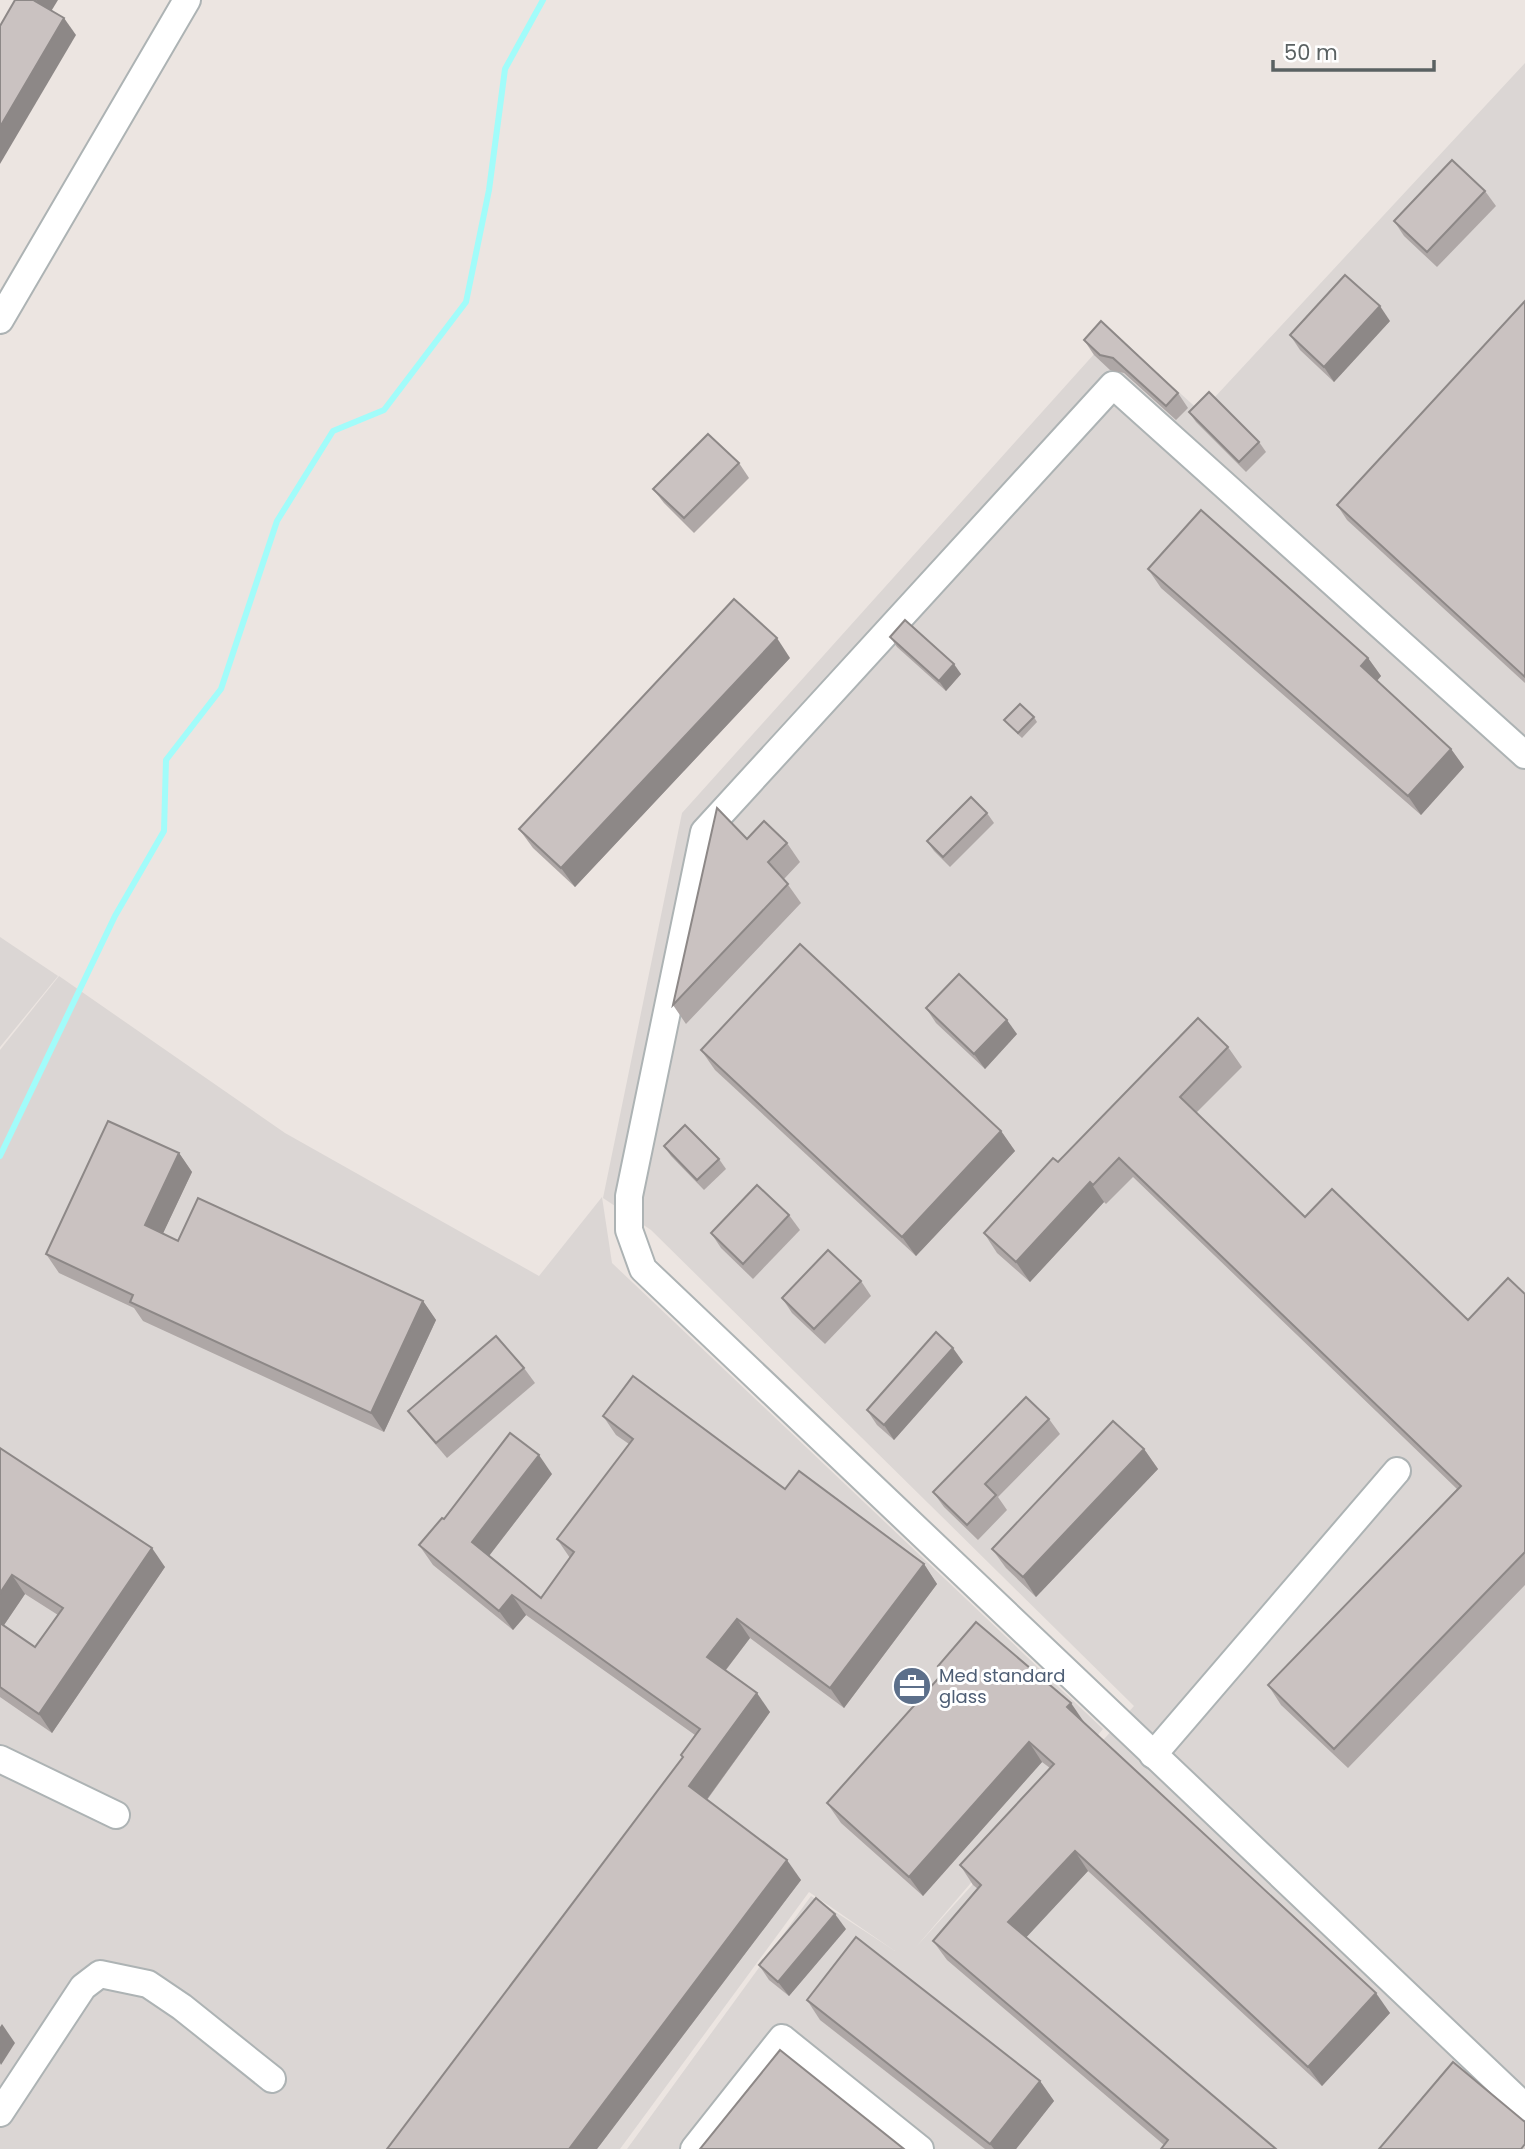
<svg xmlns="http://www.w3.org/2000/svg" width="1525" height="2149" viewBox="0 0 1525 2149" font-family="Poppins,sans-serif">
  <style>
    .industrial { fill: #dbd6d4 }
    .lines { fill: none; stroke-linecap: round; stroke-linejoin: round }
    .stream { stroke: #a2fcfa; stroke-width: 6 }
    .minor-casing { stroke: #adb3b4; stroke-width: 30 }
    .minor { stroke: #fff; stroke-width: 26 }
    .wall { fill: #aea7a6; fill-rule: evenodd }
    .shaded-wall { fill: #8d8887 }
    .building { fill: #cac2c1; stroke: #8d8887; stroke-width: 2 }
    .labels { text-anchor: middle; stroke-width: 6; stroke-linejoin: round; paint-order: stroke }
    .service-label { font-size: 18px; fill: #4e5e75; stroke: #fff; text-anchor: start }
  </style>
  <rect width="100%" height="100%" fill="#ece5e1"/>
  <g class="industrial">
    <polygon points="1525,63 1525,2149 627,2149 811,1896 895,1951 809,1892 620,2149 0,2149 0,1050 59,976 285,1133 539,1276 602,1197 612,1263 1103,1729 916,1947 1134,1706 651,1230 603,1198 682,813 1113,333 1201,412"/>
    <polygon points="0,937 58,976 0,1047"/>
  </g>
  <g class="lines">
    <polyline class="stream" points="0,1156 115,916 164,831 166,760 221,689 277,521 333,431 384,410 466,302 489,190 505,69 543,0"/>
    <g class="minor-casing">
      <g id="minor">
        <polyline points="0,320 187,0"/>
        <polyline points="1525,755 1113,385 704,832 629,1196 629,1230 643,1269 1525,2107"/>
        <polyline points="1153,1755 1397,1471"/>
        <polyline points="0,1759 116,1815"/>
        <polyline points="0,2113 83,1987 100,1974 148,1984 182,2007 272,2079"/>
        <polyline points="694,2149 782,2038 920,2149"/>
      </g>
    </g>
    <use href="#minor" class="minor"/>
  </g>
  <g class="wall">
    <polygon points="1485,191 1496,206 1437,267 1404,236 1394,221"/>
    <polygon points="1525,301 1525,683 1347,520 1337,505"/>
    <polygon points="1390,321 1334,382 1300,350 1290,335"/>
    <polygon points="1084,340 1178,393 1188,408 1176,420 1124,373 1110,370 1094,355"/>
    <polygon points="1189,412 1259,442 1266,452 1246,472 1196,422"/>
    <polygon points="739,463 749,478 694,533 664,503 653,489"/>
    <polygon points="1148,569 1368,658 1381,676 1377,681 1451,749 1464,767 1421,815 1161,588"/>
    <polygon points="890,637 961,674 946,691 897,647"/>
    <polygon points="790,658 575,887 533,848 519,829"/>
    <polygon points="1034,717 1037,722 1022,738 1008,725 1004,720"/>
    <polygon points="987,813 994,823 950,867 934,851 927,841"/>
    <polygon points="747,839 787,843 800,862 784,879 801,903 686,1024 673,1005"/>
    <polygon points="926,1008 1017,1034 985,1069 936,1023"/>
    <polygon points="1228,1047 1242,1067 1196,1113 1305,1217 1468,1320 1525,1294 1525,1585 1348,1768 1281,1705 1268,1685 1457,1489 1133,1177 1106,1204 1104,1202 1030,1282 997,1253 984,1233 1058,1162"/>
    <polygon points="701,1050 1001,1131 1015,1151 916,1256 715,1070"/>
    <polygon points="664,1146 719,1159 726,1169 704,1190 671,1156"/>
    <polygon points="179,1153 192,1172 163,1233 178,1241 423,1301 436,1320 384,1432 143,1321 134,1308 59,1273 46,1254"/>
    <polygon points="789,1215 800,1230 753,1279 721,1248 711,1233"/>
    <polygon points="861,1281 871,1296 825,1344 792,1313 782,1298"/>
    <polygon points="963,1362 894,1440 877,1425 867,1410"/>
    <polygon points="524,1368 535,1383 447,1458 419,1425 408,1411"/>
    <polygon points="603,1416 785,1489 924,1564 937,1584 844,1708 750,1638 726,1670 770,1712 707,1800 801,1880 597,2149 683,1758 681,1755 695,1735 526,1615 513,1630 433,1565 419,1545 444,1519 552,1474 489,1556 541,1598 570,1558 557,1539 629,1444 616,1435"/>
    <polygon points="1049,1419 1060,1434 998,1497 1007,1510 978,1540 944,1507 933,1492"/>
    <path d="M0,1448l165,119 -113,166 -52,-36zM25,1594l33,21 -23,32 -31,-22z"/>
    <polygon points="1144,1449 1158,1469 1036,1597 1006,1568 992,1549"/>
    <polygon points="938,1666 1084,1722 1084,1723 1390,2013 1322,2086 1088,1871 1026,1937 1276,2149 1164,2145 947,1960 933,1941 978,1889 973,1885 960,1865 1050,1768 1042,1762 923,1896 841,1823 827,1803 943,1673"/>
    <polygon points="846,1929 789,1996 769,1980 759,1965"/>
    <polygon points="807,2000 1040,2081 1054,2101 1016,2149 985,2149 820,2020"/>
  </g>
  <g class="shaded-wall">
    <polygon points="36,0 58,0 47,18"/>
    <polygon points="64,18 76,35 0,164 0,127"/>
    <polygon points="1380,306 1390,321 1334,382 1324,367"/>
    <polygon points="777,638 790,658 575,887 561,868"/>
    <polygon points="1368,658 1381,676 1374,684 1361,666"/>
    <polygon points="954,664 961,674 946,691 939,681"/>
    <polygon points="1451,749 1464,767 1421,815 1408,796"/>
    <polygon points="1007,1020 1017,1034 985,1069 974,1054"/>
    <polygon points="1001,1131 1015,1151 916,1256 902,1237"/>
    <polygon points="179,1153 192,1172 158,1244 145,1225"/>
    <polygon points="1090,1182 1104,1202 1030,1282 1016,1262"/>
    <polygon points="423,1301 436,1320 384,1432 371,1413"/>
    <polygon points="953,1348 963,1362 894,1440 884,1425"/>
    <polygon points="1144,1449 1158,1469 1036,1597 1023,1577"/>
    <polygon points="539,1455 552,1474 485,1561 472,1542"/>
    <polygon points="152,1548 165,1567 52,1733 39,1714"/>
    <polygon points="924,1564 937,1584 844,1708 830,1688"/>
    <polygon points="12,1575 25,1594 0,1631 0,1593"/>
    <polygon points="512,1595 526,1615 513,1630 499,1611"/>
    <polygon points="737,1619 750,1638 721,1676 707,1657"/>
    <polygon points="757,1693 770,1712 702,1806 689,1786"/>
    <polygon points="1071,1703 1084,1722 1080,1727 1067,1707"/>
    <polygon points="1029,1742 1042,1762 923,1896 909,1877"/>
    <polygon points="1075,1851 1088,1871 1022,1942 1008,1922"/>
    <polygon points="787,1860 801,1880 597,2149 569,2149"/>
    <polygon points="835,1914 846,1929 789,1996 778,1982"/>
    <polygon points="1376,1993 1390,2013 1322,2086 1308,2067"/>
    <polygon points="2,2024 15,2043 1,2065 0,2063 0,2027"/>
    <polygon points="1040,2081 1054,2101 1016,2149 994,2149 990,2144"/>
  </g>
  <g class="building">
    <polygon points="15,0 36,0 35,1 64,18 0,127 0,26"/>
    <polygon points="1452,160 1485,191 1427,252 1394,221"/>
    <polygon points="1345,275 1380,306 1324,367 1290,335"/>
    <polygon points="1525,301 1525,677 1337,505"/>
    <polygon points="1101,321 1178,393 1166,406 1113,358 1100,355 1084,340"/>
    <polygon points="1209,392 1259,442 1239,462 1189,412"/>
    <polygon points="708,434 739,463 684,518 653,489"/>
    <polygon points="1201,510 1368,658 1361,666 1451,749 1408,796 1148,569"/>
    <polygon points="734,599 777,638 561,868 519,829"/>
    <polygon points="905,620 954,664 939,681 890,637"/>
    <polygon points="1020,704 1034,717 1018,733 1004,720"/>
    <polygon points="971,797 987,813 943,857 927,841"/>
    <polygon points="717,808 747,839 764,821 787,843 768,862 788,884 673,1005"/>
    <polygon points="800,944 1001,1131 902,1237 701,1050"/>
    <polygon points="959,974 1007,1020 974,1054 926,1008"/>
    <polygon points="1198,1018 1228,1047 1180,1097 1305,1217 1332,1189 1468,1320 1508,1278 1525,1294 1525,1552 1334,1749 1268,1685 1461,1486 1119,1158 1093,1185 1090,1182 1016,1262 984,1233 1053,1158 1058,1162"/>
    <polygon points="108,1121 179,1153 145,1225 178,1241 198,1198 423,1301 371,1413 130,1302 133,1295 46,1254"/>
    <polygon points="685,1125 719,1159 697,1180 664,1146"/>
    <polygon points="757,1185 789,1215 743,1264 711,1233"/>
    <polygon points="828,1250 861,1281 814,1329 782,1298"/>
    <polygon points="936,1332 953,1348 884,1425 867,1410"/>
    <polygon points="496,1336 524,1368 436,1443 408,1411"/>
    <polygon points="633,1376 785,1489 799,1471 924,1564 830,1688 737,1619 707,1657 757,1693 689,1786 787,1860 569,2149 387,2149 683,1757 681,1755 700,1729 512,1595 499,1611 419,1545 442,1518 444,1519 510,1433 539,1455 472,1542 541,1598 574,1552 557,1539 633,1439 603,1416"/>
    <polygon points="1026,1397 1049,1419 985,1484 996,1495 967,1525 933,1492"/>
    <polygon points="1113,1421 1144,1449 1023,1577 992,1549"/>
    <polygon points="0,1448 152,1548 39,1714 0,1687 0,1623 35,1647 63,1608 12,1575 0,1593"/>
    <polygon points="976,1622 1071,1703 1067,1707 1376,1993 1308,2067 1075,1851 1008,1922 1276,2149 1161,2149 1168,2140 933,1941 981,1885 960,1865 1054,1764 1029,1742 909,1877 827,1803 945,1671 938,1666"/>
    <polygon points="816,1898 835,1914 778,1982 759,1965"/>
    <polygon points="856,1937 1040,2081 990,2144 807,2000"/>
    <polygon points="780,2050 904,2149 700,2149"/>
    <polygon points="1453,2062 1525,2122 1525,2144 1521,2149 1379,2149"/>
  </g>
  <defs>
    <g id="office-disc" transform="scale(2.0125)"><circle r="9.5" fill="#5c6f8a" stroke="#fff"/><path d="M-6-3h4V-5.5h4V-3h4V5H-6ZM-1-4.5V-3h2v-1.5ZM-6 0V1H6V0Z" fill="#fff"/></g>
  </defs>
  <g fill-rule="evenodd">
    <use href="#office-disc" x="912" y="1686"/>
  </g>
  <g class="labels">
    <g class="service-label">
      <text x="939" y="1682">Med standard<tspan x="939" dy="21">glass</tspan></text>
    </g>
  </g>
  <path d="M1273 60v10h161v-10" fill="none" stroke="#5a6162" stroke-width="3.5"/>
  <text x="1284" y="60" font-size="21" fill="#5a6162" stroke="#ffffff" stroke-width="5" paint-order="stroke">50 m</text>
</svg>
